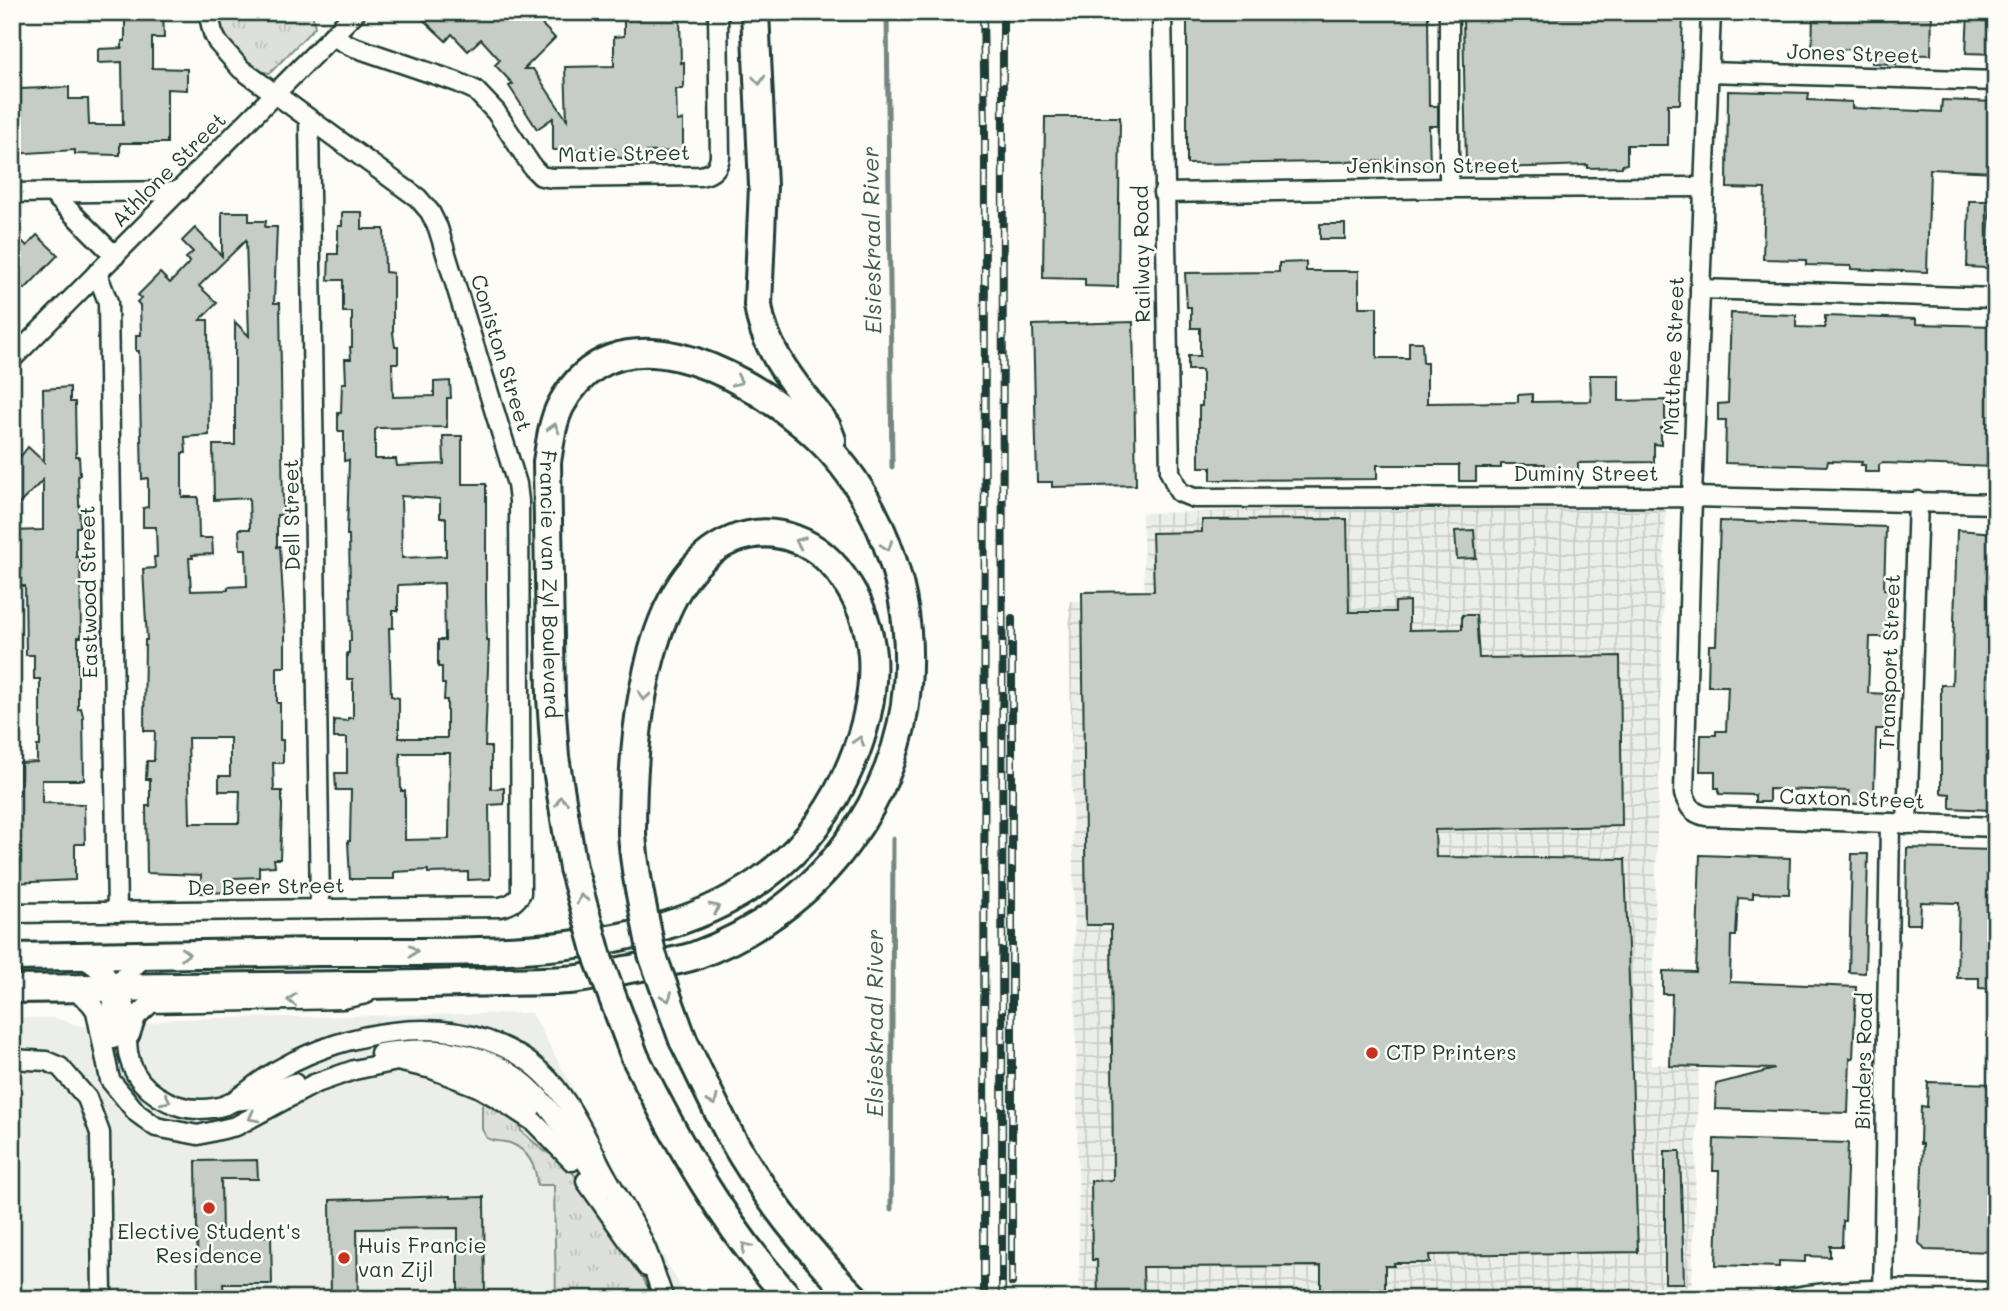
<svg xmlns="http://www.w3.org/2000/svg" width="2008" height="1311" viewBox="0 0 2008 1311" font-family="Mali,sans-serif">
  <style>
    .built { fill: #eceee9 }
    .industrial { fill: url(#industrial-grid) }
    .park { fill: url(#park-tufts); stroke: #7e8e88; stroke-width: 2 }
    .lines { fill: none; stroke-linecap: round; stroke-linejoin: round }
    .stream { stroke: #75877f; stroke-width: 5 }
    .building { fill: #c6cdc7; stroke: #1f3d34; stroke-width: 2; fill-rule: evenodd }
    .minor-casing { stroke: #1f3d34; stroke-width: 23 }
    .secondary-casing { stroke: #1f3d34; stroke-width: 32 }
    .minor { stroke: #fdfcf7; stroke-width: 18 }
    .secondary { stroke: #fdfcf7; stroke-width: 26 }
    .rail-casing { stroke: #1f3d34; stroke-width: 8 }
    .rail { stroke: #fdfcf7; stroke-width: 5; stroke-dasharray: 16; stroke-linecap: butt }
    .secondary-bridge-casing { stroke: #1f3d34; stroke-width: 32; stroke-linecap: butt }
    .secondary-bridge { stroke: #fdfcf7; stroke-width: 26 }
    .oneway { stroke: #8e9c96 }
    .poi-dot { fill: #c8321e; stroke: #fdfcf7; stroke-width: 2.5 }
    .labels { text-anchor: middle; stroke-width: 5; stroke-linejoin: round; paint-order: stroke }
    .street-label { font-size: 21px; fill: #1f3d34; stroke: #fdfcf7 }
    .poi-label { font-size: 21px; fill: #1f3d34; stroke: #fdfcf7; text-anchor: start }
    .water-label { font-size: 23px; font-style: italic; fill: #435c53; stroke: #fdfcf7 }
  </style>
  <defs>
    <pattern id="industrial-grid" width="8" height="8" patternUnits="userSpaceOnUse" patternTransform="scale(1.75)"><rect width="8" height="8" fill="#eceee9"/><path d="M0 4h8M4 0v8" fill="none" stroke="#cacdc8"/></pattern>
    <pattern id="park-tufts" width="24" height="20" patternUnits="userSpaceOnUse" patternTransform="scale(1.75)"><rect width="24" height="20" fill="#dde0db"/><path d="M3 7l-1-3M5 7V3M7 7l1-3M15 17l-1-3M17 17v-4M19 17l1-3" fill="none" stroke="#bdc1bd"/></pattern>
  </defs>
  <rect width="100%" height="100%" fill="#fdfcf7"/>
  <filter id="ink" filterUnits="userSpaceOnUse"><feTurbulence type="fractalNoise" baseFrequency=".0143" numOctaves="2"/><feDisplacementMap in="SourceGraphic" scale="14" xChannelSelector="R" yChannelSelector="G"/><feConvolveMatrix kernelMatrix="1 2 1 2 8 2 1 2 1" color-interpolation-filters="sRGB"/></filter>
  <g filter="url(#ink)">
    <polygon class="built" points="532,1013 687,1299 12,1299 12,1018 55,1018 81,1026 144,1025 172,1019"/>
    <polygon class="industrial" points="1666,503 1651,1064 1699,1066 1692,1283 1671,1299 1080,1299 1069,601 1145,601 1142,513"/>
    <g class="park">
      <path d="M217,12h95l3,15 -45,46c-29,-3 -47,-34 -53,-61z"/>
      <path d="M487,1099l32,19 2,13 23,20 21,10 76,112 12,26h-97l-2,-114h-17c0,-18 -9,-35 -27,-42 -8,-2 -15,-1 -23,-5l-5,-9v-24z"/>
    </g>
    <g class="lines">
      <g class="stream">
        <polyline points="887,12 892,467"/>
        <polyline points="891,1209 893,838"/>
      </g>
    </g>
    <g class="building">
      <polygon points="141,12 163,12 164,38 152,38 152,68 187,69 187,90 167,89 167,143 120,143 120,155 75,154 75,150 12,154 12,117 20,116 20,89 69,87 69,99 88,99 89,125 123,125 122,62 98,63 98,49 122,48 122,41 125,41 125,16 141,16"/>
      <polygon points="415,12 530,12 555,38 524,69 533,69 567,120 565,67 614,66 614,37 624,36 624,12 673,12 674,18 680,18 681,63 684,62 684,86 683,89 676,89 677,121 683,120 683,151 646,152 646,159 627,159 615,157 615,149 553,150 553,118 537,129 509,86 513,84 495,65 500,60 481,39 468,51 452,34 446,41"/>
      <polygon points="1360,12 1428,13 1429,106 1438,106 1438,126 1429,126 1430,169 1394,170 1394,161 1187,164 1187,16 1360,15"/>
      <polygon points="1664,12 1683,12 1680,104 1668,104 1668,145 1627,145 1627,164 1622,165 1622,167 1588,168 1588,165 1471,169 1471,166 1466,165 1463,18 1664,16"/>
      <polygon points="1813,12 1932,12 1931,55 1897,54 1896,64 1872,63 1872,50 1837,49 1836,59 1812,58"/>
      <polygon points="1968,12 1996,12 1996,54 1966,53"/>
      <polygon points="1728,91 1809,93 1808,100 1852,102 1852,108 1941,112 1942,100 1996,102 1996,172 1930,169 1927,272 1851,269 1851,266 1806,265 1806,260 1763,259 1765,189 1727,188"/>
      <polygon points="1045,117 1120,117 1118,287 1085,286 1085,279 1043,278"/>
      <polygon points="1969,201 1990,201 1987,268 1967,267"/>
      <path d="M222,212h27v9h17l-1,6h12l-3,76h6l3,212h-6v32l3,-1 5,86v35h-8v36h3v37h3v23h-10l1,28h8v16l-2,52h-6l1,7 -16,1v10l-25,1v14l-33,1v-18l-54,-2 -1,-67h4v-27h-4l1,-18h7l1,-30h-11l1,-91h2l-4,-71 12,-1 -1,-11h3l-1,-30h-13v-19l5,-1v-29l-6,1 -3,-128h-3v-16h5l-1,-30 -3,-3 4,-4 -3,-3 22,-22 10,10 20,-21 -4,-4 7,-6 -11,-11 13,-13 27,28zM246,240l3,96 -14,-14v123h-22l1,55 35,-2 1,31h-11l1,20h6l1,37 -19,1v3l-37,1 -2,-33h4l-1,-3 21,-1 -1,-16h-13l-1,-41h-16v-44h4l-1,-16 24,-2 -1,-115h-8l17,-17 -18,-17zM188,738h42v38h-11v15h21l-1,32h-49z"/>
      <path d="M342,212h20v17h22l1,43 8,1v60l2,14h3v16h-6l1,34 41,-1v-14l16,-1 1,17h-4v29l-69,1 -3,2v29h21l1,7 47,-2 -1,-28h19v48h24v116l1,40h2l-4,107h6v42l13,-1v16l-15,1 1,74 -22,1v-8l-40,1v-3l-34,2v7h-44l-2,-38h2l1,-51h-15l-1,-17h12v-35h-13v-18l14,1v-3h5v-39h-6v-26h2v-12h2l-2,-106h-2l2,-75 -5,1v-30h-6v-18h3l1,-30h4l-1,-24h6l-1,-12h2v-35h-9v-32h-15l1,-26h9v-28h4zM401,496l39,3v19h6v38l-44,2zM444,583l1,57h-7v27h4v17h3l-1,16h3v38h-48v-40l-8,-2 -2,-68h4v-17h5v-26zM400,753h50l-1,86 -44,1v-49h-4z"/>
      <rect x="1320" y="224" width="25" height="15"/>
      <polygon points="12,232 27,246 37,235 58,255 25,289 12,276"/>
      <polygon points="1306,262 1306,271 1359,271 1359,307 1377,307 1377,358 1409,358 1409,342 1422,342 1423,363 1427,363 1427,403 1518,402 1518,395 1532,394 1532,402 1591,401 1590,375 1619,375 1619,401 1665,400 1665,428 1661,428 1661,445 1654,444 1654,462 1578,463 1578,477 1545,477 1545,464 1501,464 1501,468 1476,468 1476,481 1459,481 1459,465 1377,465 1377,479 1211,480 1211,467 1199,467 1199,406 1202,406 1202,370 1188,370 1188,356 1200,356 1200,328 1191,328 1191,307 1187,307 1185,273 1279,272 1279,263"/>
      <polygon points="1731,313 1796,315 1796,327 1825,328 1825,316 1916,319 1916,324 1996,326 1995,467 1882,463 1879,465 1879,472 1865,472 1865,465 1861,465 1862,462 1828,461 1827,466 1725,463 1726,420 1718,420 1718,404 1728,403"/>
      <polygon points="1133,322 1136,485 1052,487 1052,482 1037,482 1033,325"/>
      <polygon points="70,387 70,402 75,402 76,456 79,456 80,475 78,476 80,527 76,527 76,557 80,557 81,637 78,637 78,709 81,708 83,716 84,780 42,780 42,803 84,804 85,844 75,844 75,880 12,883 12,827 14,795 20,795 20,763 37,762 37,746 40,746 40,679 34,679 34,655 26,655 25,586 12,586 12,531 43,530 43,480 12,511 12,447 21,456 28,447 44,462 43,389"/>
      <polygon points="1347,519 1349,612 1395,612 1395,602 1409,601 1409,630 1462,629 1462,615 1476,615 1479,658 1620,656 1622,826 1435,830 1436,857 1625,859 1638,1252 1429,1255 1430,1263 1394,1263 1394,1266 1385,1266 1385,1299 1321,1299 1321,1266 1143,1267 1144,1299 1098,1299 1097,1260 1092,1260 1091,1181 1113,1180 1111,925 1086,925 1082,592 1154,591 1152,533 1202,532 1202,520"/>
      <polygon points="1720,521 1886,527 1884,589 1892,590 1891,637 1870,637 1868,693 1888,694 1887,729 1876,729 1874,792 1868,792 1868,804 1849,804 1849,791 1769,789 1769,802 1755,802 1755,795 1719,794 1719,788 1715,788 1715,771 1700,771 1701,735 1716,735 1716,731 1726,731 1728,686 1708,686 1709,645 1716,645"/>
      <polygon points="1474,530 1476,558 1457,559 1455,531"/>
      <polygon points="1957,530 1996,533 1996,795 1991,795 1990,810 1950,808 1950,794 1941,793 1941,685 1952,685"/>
      <polygon points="1907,848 1996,850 1996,989 1979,988 1979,978 1957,978 1959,903 1921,902 1920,924 1906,924"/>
      <polygon points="1852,854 1868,854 1865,973 1849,972"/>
      <polygon points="1700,855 1790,858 1789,894 1753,893 1753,899 1738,898 1736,936 1731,936 1730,982 1856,987 1853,1058 1850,1058 1848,1113 1715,1109 1716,1084 1775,1069 1670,1066 1672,994 1663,994 1663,971 1696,972"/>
      <polygon points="1928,1082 1996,1084 1996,1252 1925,1250 1919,1243 1923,1144 1920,1144 1921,1106 1927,1107"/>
      <polygon points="1714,1139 1848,1143 1845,1221 1843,1221 1842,1246 1830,1246 1830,1257 1805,1256 1805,1262 1779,1261 1779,1267 1716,1265 1719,1171 1713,1171"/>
      <polygon points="1665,1151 1680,1151 1684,1283 1665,1283"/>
      <polygon points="257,1160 258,1179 221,1179 222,1237 271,1236 272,1284 223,1284 224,1299 198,1299 196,1161"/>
      <polygon points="450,1196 450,1198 484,1197 485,1299 458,1299 458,1228 357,1229 358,1299 331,1299 330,1200"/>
    </g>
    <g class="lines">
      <g class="minor-casing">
        <g id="minor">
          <polyline points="1162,12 1170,472 1179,492 1194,498 1692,497 1996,504"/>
          <polyline points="1449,12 1449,188"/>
          <path d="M1711,12l-19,485 -8,297c5,13 8,19 22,22l290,11"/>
          <path d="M332,36l19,10 106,36 18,8 21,22 37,56 8,8 11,2 148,-2c12,-2 18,-7 20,-19l-2,-145"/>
          <polyline points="1708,72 1996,81"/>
          <polyline points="309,120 320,909"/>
          <polyline points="12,193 180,191"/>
          <polyline points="52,193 115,256"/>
          <polyline points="1163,193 1449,188 1703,187"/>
          <polyline points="97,273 108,302 117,912"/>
          <polyline points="1700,289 1996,298"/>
          <polyline points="12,359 356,12"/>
          <polyline points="1907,824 1918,501"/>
          <path d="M12,913l488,-6c10,-2 16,-5 21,-14l-2,-392 -2,-17 -79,-256 -8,-16 -12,-14 -177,-129 -23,-26 -5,-10 -5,-21"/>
          <path d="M78,957c9,2 16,8 23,14 12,10 24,28 26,44 1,9 -1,18 0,27 1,33 22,54 52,64 15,5 43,4 56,-6 16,-11 30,-24 48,-33 32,-18 73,-31 110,-35 63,-8 131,9 169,64 17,23 28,49 41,74 15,28 34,54 45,84 6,14 10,30 16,45"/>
          <path d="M69,988c11,5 21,12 27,23l14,69 27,33 19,14 42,8 38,-9 78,-42 40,-14 43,-9 35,8 46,18 19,11 37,24 38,39"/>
          <polyline points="130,1035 136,1017 151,1003 343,999 366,994"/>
          <path d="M113,1039c-4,-44 -1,-58 37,-85"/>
          <path d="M380,1053c58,-9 113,-3 156,41 25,26 46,64 67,94"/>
          <polyline points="12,1059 46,1061 60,1067 87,1098 100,1133 102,1299"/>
          <path d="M426,1059c42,2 75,23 105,50"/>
          <polyline points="234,1101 252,1099 294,1083"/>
          <polyline points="586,1181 647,1267"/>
          <path d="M1782,1299c72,-13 142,-10 214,-7"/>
          <polyline points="1883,1299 1890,823"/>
        </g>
      </g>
      <g class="secondary-casing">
        <g id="secondary">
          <path d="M755,12l8,174 -5,119c6,48 42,85 69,122l5,13"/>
          <path d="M12,957c103,-2 206,-4 309,-5 178,-2 431,22 523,-172 18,-38 31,-82 28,-125 -4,-45 -32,-100 -77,-116 -21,-8 -43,-7 -63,1 -91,37 -100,209 -100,293 1,18 4,38 7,56"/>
          <path id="s1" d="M12,989c113,-2 226,-2 338,-4 51,0 102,-2 152,-3 25,-1 51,0 76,-3 20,-3 39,-8 58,-11 19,-4 40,-6 58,-12 61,-22 116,-61 154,-114 33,-45 55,-99 59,-156 8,-97 -29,-201 -106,-263 -64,-53 -186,-118 -240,-18 -9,17 -11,39 -14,57l4,235 4,60 18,111"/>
          <path d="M683,1040c16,32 31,65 48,97 32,57 78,116 125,162"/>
          <path d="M635,1057c43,87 89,169 155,242"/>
        </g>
      </g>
      <use href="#minor" class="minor"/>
      <use href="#secondary" class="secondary"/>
      <g class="rail-casing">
        <g id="rail">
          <polyline points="983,12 985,132 984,1299"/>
          <polyline points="1012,1283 1012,618"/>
          <polyline points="1002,1299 1003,12"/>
        </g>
      </g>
      <use href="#rail" class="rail"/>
      <g class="secondary-bridge-casing">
        <g id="secondary-bridge">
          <polyline points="573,868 599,961 635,1057"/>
          <polyline points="639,889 652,954 683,1040"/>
        </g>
      </g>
      <use href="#secondary-bridge" class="secondary-bridge"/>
    </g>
    <defs><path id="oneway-chevron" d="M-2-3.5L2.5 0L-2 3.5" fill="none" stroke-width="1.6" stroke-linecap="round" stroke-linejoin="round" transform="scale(1.75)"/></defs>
    <g class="oneway">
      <use href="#oneway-chevron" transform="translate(759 80) rotate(86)"/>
      <use href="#oneway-chevron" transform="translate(738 381) rotate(25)"/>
      <use href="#oneway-chevron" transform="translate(554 428) rotate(-74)"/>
      <use href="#oneway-chevron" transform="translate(800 542) rotate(-157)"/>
      <use href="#oneway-chevron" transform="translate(887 546) rotate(71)"/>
      <use href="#oneway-chevron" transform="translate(644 696) rotate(100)"/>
      <use href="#oneway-chevron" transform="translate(859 741) rotate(-73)"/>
      <use href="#oneway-chevron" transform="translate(561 801) rotate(-98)"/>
      <use href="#oneway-chevron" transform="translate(582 899) rotate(-106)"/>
      <use href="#oneway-chevron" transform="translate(715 908) rotate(-27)"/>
      <use href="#oneway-chevron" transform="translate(413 951) rotate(-1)"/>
      <use href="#oneway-chevron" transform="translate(185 954) rotate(-1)"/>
      <use href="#oneway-chevron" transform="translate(667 997) rotate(70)"/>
      <use href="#oneway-chevron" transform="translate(292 1000) rotate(179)"/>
      <use href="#oneway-chevron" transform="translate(166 1100) rotate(26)"/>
      <use href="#oneway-chevron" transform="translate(713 1101) rotate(64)"/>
      <use href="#oneway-chevron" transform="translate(253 1117) rotate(152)"/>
      <use href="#oneway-chevron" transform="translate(746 1247) rotate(-127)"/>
    </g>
  </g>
  <g class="poi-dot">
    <circle cx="1372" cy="1053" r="7"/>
    <circle cx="209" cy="1208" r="7"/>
    <circle cx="344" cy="1258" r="7"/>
  </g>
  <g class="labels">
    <g class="street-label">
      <text transform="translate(1853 54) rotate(2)" y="7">Jones Street</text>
      <text transform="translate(624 154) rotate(-1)" y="7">Matie Street</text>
      <text x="1433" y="173">Jenkinson Street</text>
      <text transform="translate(169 170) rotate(-45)" y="7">Athlone Street</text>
      <text transform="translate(1142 254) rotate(-91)" y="7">Railway Road</text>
      <text transform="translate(501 353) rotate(73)" y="7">Coniston Street</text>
      <text transform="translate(1674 356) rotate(-88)" y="7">Matthee Street</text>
      <text x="1586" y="481">Duminy Street</text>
      <text transform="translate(292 515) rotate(-91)" y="7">Dell Street</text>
      <text dy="7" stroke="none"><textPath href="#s1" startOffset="1802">Francie van Zyl Boulevard</textPath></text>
      <text transform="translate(89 592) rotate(-91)" y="7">Eastwood Street</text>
      <text transform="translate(1890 662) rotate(-88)" y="7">Transport Street</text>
      <text transform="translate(1852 799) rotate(2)" y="7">Caxton Street</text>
      <text transform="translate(266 887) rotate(-1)" y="7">De Beer Street</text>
      <text transform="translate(1864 1061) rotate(-89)" y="7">Binders Road</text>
    </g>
    <g class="poi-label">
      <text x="1386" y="1060">CTP Printers</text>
      <text x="209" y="1239" text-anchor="middle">Elective Student's<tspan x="209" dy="24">Residence</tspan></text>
      <text x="358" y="1253">Huis Francie<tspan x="358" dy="24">van Zijl</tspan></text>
    </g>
    <g class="water-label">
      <text transform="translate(872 240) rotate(-91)" y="8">Elsieskraal River</text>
      <text transform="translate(875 1023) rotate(-90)" y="8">Elsieskraal River</text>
    </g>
  </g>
  <rect width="2008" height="1311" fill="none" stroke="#fdfcf7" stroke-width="42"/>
  <rect x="21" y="21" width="1966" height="1269" fill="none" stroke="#1f3d34" stroke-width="2.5" filter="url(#ink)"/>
</svg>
